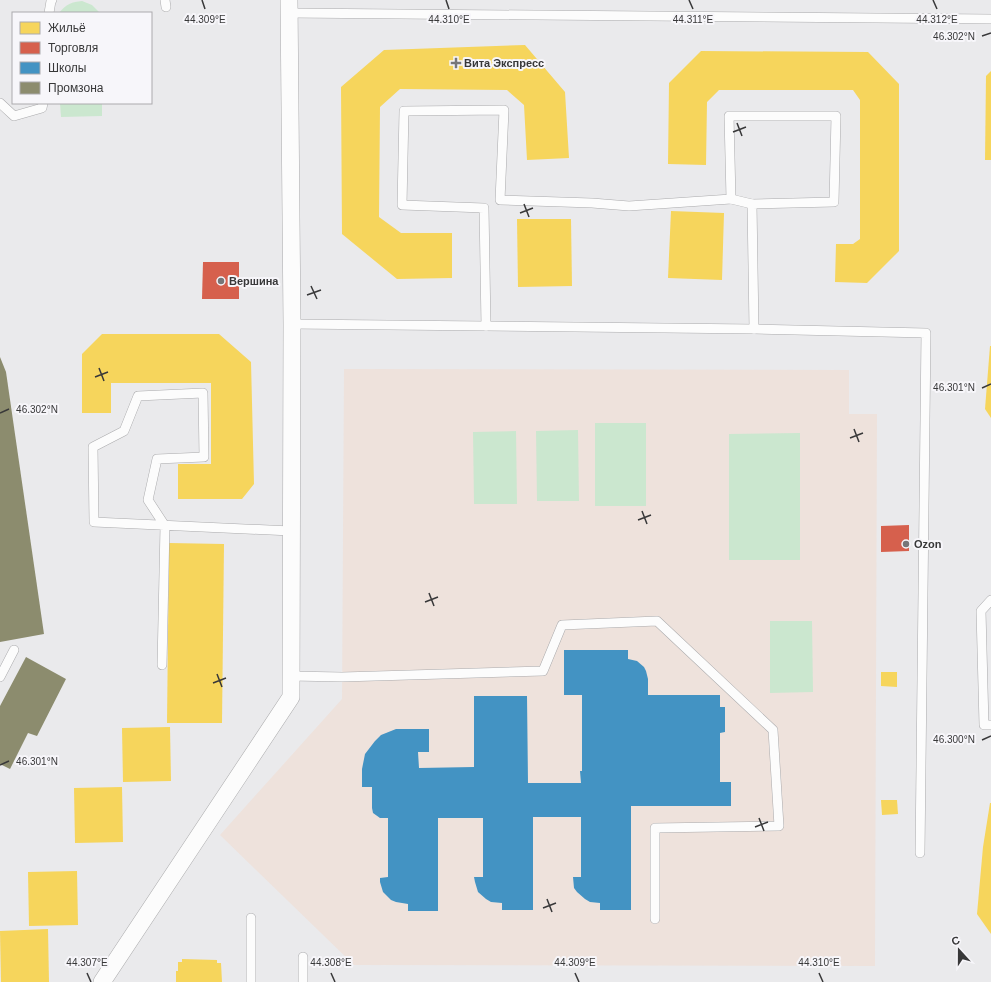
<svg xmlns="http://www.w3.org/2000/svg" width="991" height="982" viewBox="0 0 991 982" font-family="Helvetica,sans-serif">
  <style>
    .education { fill: #eee2dc }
    .green { fill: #cbe7cf }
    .homes { fill: #f6d55c }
    .shops { fill: #d6604d }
    .schools { fill: #4393c3 }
    .industry { fill: #8c8c6e }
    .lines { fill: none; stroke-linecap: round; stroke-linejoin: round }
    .service-casing { stroke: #aaaaac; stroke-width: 10 }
    .minor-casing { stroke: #aaaaac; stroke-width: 18 }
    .service { stroke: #fcfcfc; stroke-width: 9 }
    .minor { stroke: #fcfcfc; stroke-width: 17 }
    .ticks { fill: none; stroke: #383839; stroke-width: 1.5 }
    .poi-dot { fill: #767678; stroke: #f7f6fa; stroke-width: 1.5 }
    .labels { text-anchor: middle; stroke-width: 4; stroke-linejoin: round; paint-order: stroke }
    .poi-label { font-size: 11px; font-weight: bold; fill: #383839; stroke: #f7f6fa; text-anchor: start }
    .ticks-label { font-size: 10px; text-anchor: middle; fill: #383839; stroke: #f7f6fa; stroke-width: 4; stroke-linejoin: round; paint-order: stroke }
  </style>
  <rect width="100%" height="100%" fill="#eaeaec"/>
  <polygon class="education" points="344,369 849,370 849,414 877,414 875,966 354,965 220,835 342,699"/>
  <g class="green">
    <path d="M82,1l10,4 8,8h-41c7,-9 13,-11 23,-12z"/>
    <polygon points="60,103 102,103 102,116 61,117"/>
    <rect x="595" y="423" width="51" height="83"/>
    <polygon points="578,430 579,501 537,501 536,431"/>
    <polygon points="516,431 517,504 474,504 473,432"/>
    <polygon points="800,433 800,560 729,560 729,434"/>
    <polygon points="770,621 812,621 813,692 770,693"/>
  </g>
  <g class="homes">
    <polygon points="525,45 565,92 569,158 527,160 524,105 507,90 400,89 380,107 379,217 401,233 452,233 452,278 397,279 342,234 341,87 384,50"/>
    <polygon points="701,51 868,52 899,84 899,251 867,283 835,282 836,244 853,244 860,239 860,100 853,90 719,90 707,102 706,165 668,164 669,83"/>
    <polygon points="991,71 991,160 985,160 986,76"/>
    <polygon points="671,211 724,213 722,280 668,278"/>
    <polygon points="517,219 571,219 572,286 518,287"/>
    <polygon points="102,334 219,334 251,362 254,484 242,499 178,499 178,464 211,464 211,383 111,383 111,413 82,413 82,354"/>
    <polygon points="990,346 991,346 991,418 985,409"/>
    <polygon points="169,543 224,544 222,723 167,723"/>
    <polygon points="881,672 897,672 897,687 881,686"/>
    <polygon points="170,727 171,781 123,782 122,728"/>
    <polygon points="122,787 123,842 75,843 74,788"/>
    <polygon points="881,800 897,800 898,814 882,815"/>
    <polygon points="990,803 991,803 991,934 977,914 983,847"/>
    <polygon points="77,871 78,925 29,926 28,872"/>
    <polygon points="48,929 49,982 1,982 0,931"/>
    <polygon points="182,959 217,960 217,963 221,963 222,982 176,982 176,971 178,971 178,962 182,962"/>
  </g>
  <g class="shops">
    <polygon points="203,262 239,262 239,299 202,299"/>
    <polygon points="909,525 909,551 881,552 881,526"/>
  </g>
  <polygon class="schools" points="564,650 628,650 628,659 637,661 644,667 646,671 648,679 648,695 720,695 720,707 725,707 725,732 720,733 720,782 731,782 731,806 631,806 631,910 600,910 600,903 590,902 585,899 577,892 574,888 573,877 581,877 581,817 533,817 533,910 502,910 502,903 491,902 486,899 478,892 475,882 474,877 483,877 483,818 438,818 438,911 408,911 408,904 396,902 391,900 383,892 380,882 380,878 388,877 388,818 380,818 373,813 372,808 372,787 362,787 362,769 365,754 375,741 381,735 396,729 429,729 429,752 418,752 419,768 474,767 474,696 527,696 528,783 581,783 580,771 582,771 582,695 564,695"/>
  <g class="industry">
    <polygon points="0,357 6,372 44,634 0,642"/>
    <polygon points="26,657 66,679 37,736 28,733 10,769 0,764 0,706"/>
  </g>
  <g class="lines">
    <g class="service-casing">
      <g id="service">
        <polyline points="165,0 166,7"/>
        <polyline points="49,13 51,1 52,0"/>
        <polyline points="289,13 991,19"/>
        <polyline points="0,103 14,116 42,108 43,103"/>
        <polyline points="731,199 752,204"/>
        <polyline points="292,324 754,329 926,333 920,853"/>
        <polyline points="486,326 484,208 402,205 404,111 504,110 500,200 592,203 629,206 731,199 729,116 836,116 834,202 752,204 754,329"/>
        <polyline points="991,600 981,611 984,725 991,725"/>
        <polyline points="162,665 165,526 148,500 157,459 204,457 203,393 138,396 124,431 93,447 94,522 291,531"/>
        <polyline points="291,676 342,677 543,671 562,625 657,621 773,730 779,826 655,828 655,919"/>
        <polyline points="0,677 14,650"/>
        <polyline points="251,982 251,918"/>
        <polyline points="303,982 303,957"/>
      </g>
    </g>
    <g class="minor-casing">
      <polyline id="minor" points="102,982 291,697 292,324 289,0"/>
    </g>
    <use href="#service" class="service"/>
    <use href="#minor" class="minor"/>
  </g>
  <path class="ticks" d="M202,0l3,9M446,0l3,9M689,0l4,9M933,0l4,9M982,36l9,-3M737,123l5,13M733,132l13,-5M524,204l5,13M520,213l13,-5M311,286l6,13M307,295l14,-5M99,368l5,13M95,377l13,-5M982,388l9,-4M0,413l9,-4M854,429l5,13M850,438l13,-5M642,511l5,13M638,520l13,-5M429,593l5,13M425,602l13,-5M217,674l5,13M213,683l13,-5M982,740l9,-4M0,765l9,-4M759,818l5,13M755,827l13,-5M547,899l5,13M543,908l13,-5M87,973l4,9M331,973l4,9M575,973l4,9M819,973l4,9"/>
  <g class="poi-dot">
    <path d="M454 57h4v4h4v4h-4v4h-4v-4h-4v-4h4z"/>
    <circle cx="221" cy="281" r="4"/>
    <circle cx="906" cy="544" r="4"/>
  </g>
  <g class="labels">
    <g class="poi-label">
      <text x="464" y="67">Вита Экспресс</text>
      <text x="229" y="285">Вершина</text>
      <text x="914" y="548">Ozon</text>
    </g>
  </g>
  <g class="ticks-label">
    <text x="693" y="23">44.311°E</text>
    <text x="205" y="23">44.309°E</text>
    <text x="449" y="23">44.310°E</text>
    <text x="937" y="23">44.312°E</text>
    <text x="954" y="40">46.302°N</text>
    <text x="954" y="391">46.301°N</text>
    <text x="37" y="413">46.302°N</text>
    <text x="954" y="743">46.300°N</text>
    <text x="37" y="765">46.301°N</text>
    <text x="87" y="966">44.307°E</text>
    <text x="331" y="966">44.308°E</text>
    <text x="575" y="966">44.309°E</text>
    <text x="819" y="966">44.310°E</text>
  </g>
  <rect x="12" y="12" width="140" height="92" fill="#f7f6fa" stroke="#abaaad"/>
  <rect x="20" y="22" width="20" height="12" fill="#f6d55c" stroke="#abaaad"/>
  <text x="48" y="32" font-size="12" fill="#383839">Жильё</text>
  <rect x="20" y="42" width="20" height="12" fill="#d6604d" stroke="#abaaad"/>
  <text x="48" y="52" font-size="12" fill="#383839">Торговля</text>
  <rect x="20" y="62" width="20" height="12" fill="#4393c3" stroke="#abaaad"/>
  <text x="48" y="72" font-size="12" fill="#383839">Школы</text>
  <rect x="20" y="82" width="20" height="12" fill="#8c8c6e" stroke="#abaaad"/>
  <text x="48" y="92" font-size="12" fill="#383839">Промзона</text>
  <g transform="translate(959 950) rotate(339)" stroke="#f7f6fa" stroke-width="3" paint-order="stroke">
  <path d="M0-3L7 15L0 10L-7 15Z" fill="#383839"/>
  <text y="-6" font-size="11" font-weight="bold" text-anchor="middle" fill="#383839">С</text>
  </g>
</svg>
